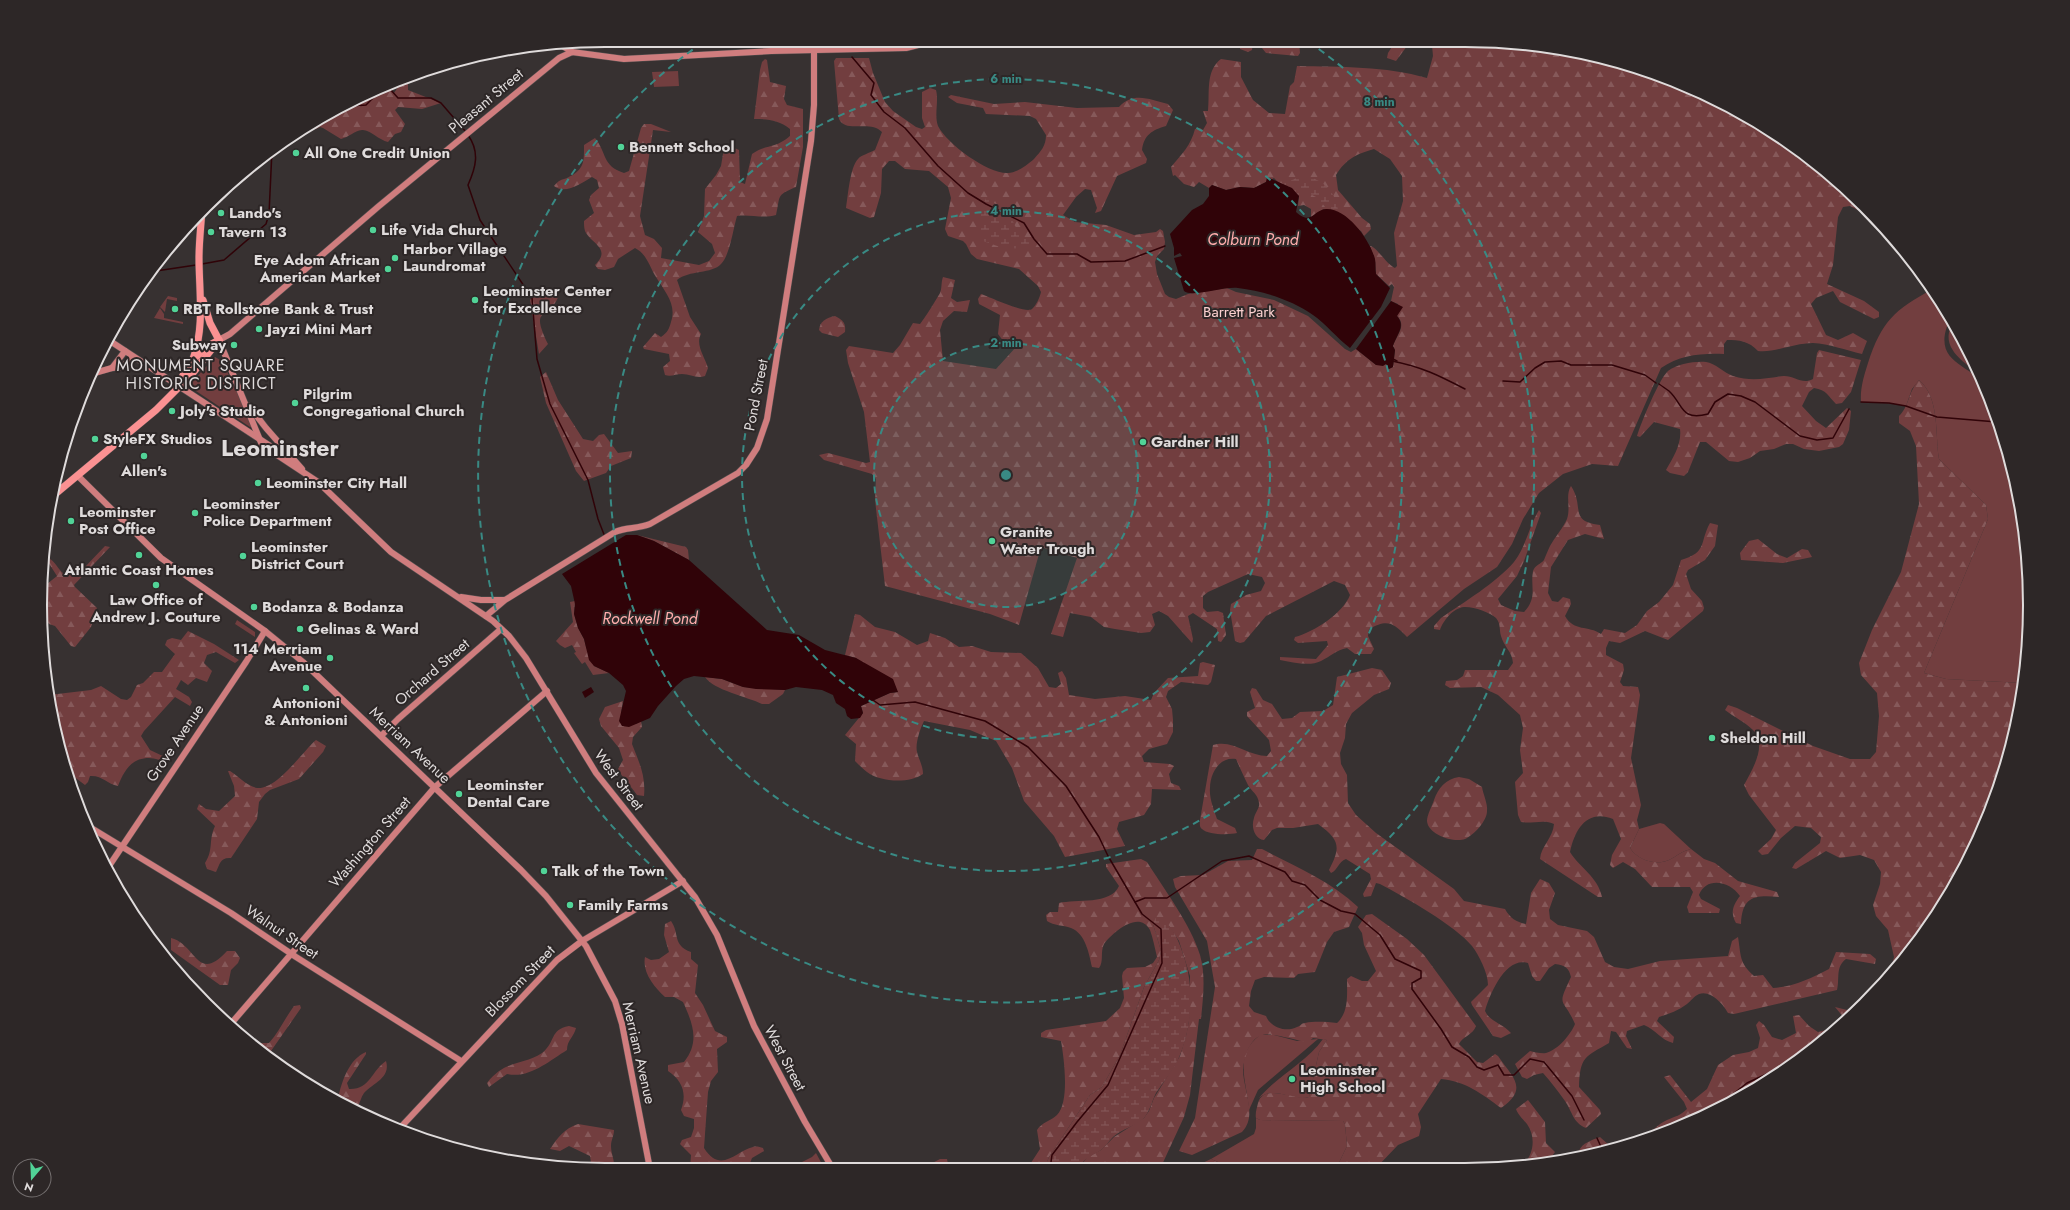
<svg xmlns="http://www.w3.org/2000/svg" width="2070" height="1210" viewBox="0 0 2070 1210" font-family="Jost,sans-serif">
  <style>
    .green { fill: #723e3f }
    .forest { fill: url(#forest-firs) }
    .wetland { fill: url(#wetland-marsh) }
    .water { fill: #300308 }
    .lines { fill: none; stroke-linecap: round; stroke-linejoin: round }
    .stream { stroke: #300308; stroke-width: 1.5 }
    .secondary-casing { stroke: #555050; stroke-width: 7 }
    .primary-casing { stroke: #555050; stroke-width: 8 }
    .secondary { stroke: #d07d7e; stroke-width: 6 }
    .primary { stroke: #fb9192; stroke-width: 7 }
    .ring { fill: none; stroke: #398a84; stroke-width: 2; stroke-dasharray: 7 5 }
    .poi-dot { fill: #51d397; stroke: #2d2727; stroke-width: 1.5 }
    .labels { text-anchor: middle; stroke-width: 4; stroke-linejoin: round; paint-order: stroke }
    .street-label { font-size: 15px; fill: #dfdbdb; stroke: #2d2727 }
    .poi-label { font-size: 15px; font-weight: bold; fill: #dfdbdb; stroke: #2d2727; text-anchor: start }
    .park-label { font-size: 15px; fill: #fbd0cf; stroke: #2d2727 }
    .water-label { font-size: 16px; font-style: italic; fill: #ffadac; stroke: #2d2727 }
    .neighbourhood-label { font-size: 16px; letter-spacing: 1px; fill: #dfdbdb; stroke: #2d2727 }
    .town-label { font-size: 23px; font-weight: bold; fill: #dfdbdb; stroke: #2d2727 }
    .rim { fill: none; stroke: #dfdbdb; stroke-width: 2 }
    .centre { fill: #398a84; stroke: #2d2727; stroke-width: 2 }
    .ring-label { font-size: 12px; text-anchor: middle; font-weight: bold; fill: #398a84; stroke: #2d2727; stroke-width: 4; stroke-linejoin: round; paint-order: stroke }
  </style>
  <defs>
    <pattern id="forest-firs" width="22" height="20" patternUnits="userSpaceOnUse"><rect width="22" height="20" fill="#723e3f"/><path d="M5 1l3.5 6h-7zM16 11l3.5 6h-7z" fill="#86595a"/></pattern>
    <pattern id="wetland-marsh" width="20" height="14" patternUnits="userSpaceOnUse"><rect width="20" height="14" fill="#723e3f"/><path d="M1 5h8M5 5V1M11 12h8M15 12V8" fill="none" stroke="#86595a"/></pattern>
  </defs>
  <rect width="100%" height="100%" fill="#373131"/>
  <g class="green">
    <polygon points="678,71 679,86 654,87 652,72"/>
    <path d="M1933,289l17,30c-21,46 23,44 37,70l32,106 11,110 -8,78 -76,-4 -22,-6 64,-154 -2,-14 -47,-46c-4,-25 1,-61 -20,-79l-7,9 -6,17 -17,-3 -28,-1c-1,-14 3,-26 7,-39 14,-42 26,-53 65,-74z"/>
    <polygon points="168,296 177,298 177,301 167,299 165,312 160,307"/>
    <polygon points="160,308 164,314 164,318 183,322 183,324 154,318"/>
    <path d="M1952,324l26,49c-16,-12 -38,-26 -26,-49z"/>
    <polygon points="215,357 222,361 254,427 250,427 190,387 191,383"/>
    <polygon points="237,620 255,632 255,637 235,624"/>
    <path d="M1660,823l4,1 27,25c-9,2 -14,7 -22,11 -14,6 -31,0 -39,-12l9,-19z"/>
    <path d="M1260,1035h14l23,6 21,-2 -60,51 -9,20c-2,-28 -16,-55 11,-75z"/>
    <path d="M1323,1039l4,1 -8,12 -10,45c-17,5 -34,-12 -50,1 18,-22 48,-36 64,-59z"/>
    <polygon points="1256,1118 1260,1120 1343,1121 1345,1124 1347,1146 1336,1169 1226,1169 1218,1162 1211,1159 1254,1134 1256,1128"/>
    <polygon points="816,1153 823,1166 819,1169 788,1169 812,1157"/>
  </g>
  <g class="forest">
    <path d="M1502,41l144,29 133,65 85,70 11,14 -25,-13 -7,1 -5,10 -5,48 -6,19 37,17 15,11v5l-5,2 -34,-17 -7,-11 -17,7 -5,6 15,31 12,5 15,-7 14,8 -5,13c-16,-4 -33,-10 -49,-11 -19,0 -38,10 -55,8 -9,-10 -19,-11 -31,-11l-3,4v10c-23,-1 -44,1 -63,14l-43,98 -26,-2 -29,10 -24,19 -16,26 -11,25 -15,23 -33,22 -57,48c-14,-15 -20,-18 -38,-8l-1,7 6,13 -3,5h-16l-8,-6c-11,2 -16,8 -26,13 -12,6 -28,1 -41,-1v-3l36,2 12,-14 -1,-4 -29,2 -4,-3 1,-3c19,-5 48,-24 55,-42l-5,-10 -11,-4 -68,35 -22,26 -4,1 -5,-2 -5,-31 1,-6 15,-9 15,-4 4,-8 -3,-6 -14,-3 -40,18 -5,4v12l4,4 11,-1 5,2 3,22 -5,7 -3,-1 -1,-12 -24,-16 -5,3 5,23 -1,4 -24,-27 -9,-5 -7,3 3,11 -5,7 -9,1 -26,-4 -11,-2 -13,-10 -21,-4 -7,24 -12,-3 26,-76 -36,-11 -22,78 -29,-11 -105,-28 -10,-86 1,-21 -4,-5 -48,-14 -5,-5 9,-2 38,10 4,-1 -6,-50 -16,-49 -2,-13 3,-4 44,7 7,-8 13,-22 7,1c3,-3 18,-27 20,-31 2,-4 1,-11 3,-16l12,3 -4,18 6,4 13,-2 -3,12 -13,-1 -11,10 -3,9 3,31 53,8 20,-22 -3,-5h-9l-6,-8 2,-19 -21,-11 -1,-5 3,-5c9,3 44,20 51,15 4,-3 8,-12 9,-17l-3,-6 -19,-17 -42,-10 -6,-5 -5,-10 -3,-3 -15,-5 -3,-7 6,-31 -3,-11 -19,-16 -24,-2 -10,-8h-6l-7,8 -1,24 -7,24 -4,1 -24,-10c2,-12 4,-41 12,-49 3,-4 12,-6 17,-9l7,-18c-12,-13 -36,2 -43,-13l-5,-58 2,-3h33l4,15 12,29 8,9 23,16 6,2 3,-2 -3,-9v-26l8,-4 6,2c3,11 -2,25 2,36 9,18 50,48 70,47 9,0 19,-8 26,-14 7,-8 12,-13 12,-24l-10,-16 -6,-3 -44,-2 -3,-6 -26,-5 -9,-6 3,-2 43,9 31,-2 52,6 42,-1c15,-16 31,-7 49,-3l5,6 -7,16c-14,4 -22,9 -24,24l5,9 -1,4 -29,13 -16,35 -6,2 2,-5 -6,-18 -6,-1 -9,8 -13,18 12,7 31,3 28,10 22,-3 4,-3 3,2 2,11 -1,7 -7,7 -2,6 2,12 8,20 4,3 7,2 12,-5 39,-6 9,4 38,8 34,16 37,33 6,3 5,-3 20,16 10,-1 2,2v3l5,-2 2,-17 -2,-4c4,-12 14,-20 4,-30l2,-5 -1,-7 -7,-3 3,-14 -2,-3 -3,2 -13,-12 -1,-14 -5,-14c7,1 16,18 25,22l2,-2 -3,-33 9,-32 -1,-25 -12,-17 -16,-10c-18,5 -28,10 -38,26l2,15 24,28 8,6 1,5 -7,7 -3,-5 -37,-22 -13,8v-8l-7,-4 -6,1 1,-10 -7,-8 -11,-3 -7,-7 -20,10 -14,-1 -14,3 -14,-5 -3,3 -10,-6 -5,5 -10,-3 -9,-9 -2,1 -2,-9c11,-13 20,-22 24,-38l5,-1 3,2 4,-7 -4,-12h5c2,-18 -3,-40 13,-52l20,3v15l12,23 16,13 16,1 5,-28 4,-4 3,-16c44,1 88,0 130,12l6,-22 -1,-11 -13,-3z"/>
    <polygon points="1240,42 1253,42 1252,50 1248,52 1240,49"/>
    <polygon points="1262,42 1299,42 1300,53 1298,56 1266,53 1262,48"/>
    <polygon points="1395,42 1410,42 1396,61 1387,58 1388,53"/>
    <path d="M765,59l2,1 3,22 16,4 -2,13 3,6 16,4v38l-7,40c-21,9 -15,8 -20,28 -13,4 -26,-1 -39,1 -4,13 -7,39 -16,48 -9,10 -32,6 -44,16l13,37 11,17c-6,11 4,23 7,34l-3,8c-9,3 -14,-2 -23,-2 -6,0 -11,3 -17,1l-2,-8 7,-6 -1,-7 -25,-5 -1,-2 12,-14 6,4c7,-5 8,-8 10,-15 6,-18 -6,-30 -15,-45 -7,-11 -9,-23 -21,-29l-17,11 -4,8 -9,3 -7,-1 -3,-4c17,-17 -4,-21 -10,-34 -1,-3 -1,-7 -1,-10l10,-8 -5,-13 2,-5 8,-7 -2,-8 -5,-3c-10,6 -27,18 -38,9 5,-6 7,-6 13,-8 18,-8 17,-17 17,-33l11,-7c12,15 7,28 29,35l5,-2 12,-43 3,-4h7l20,8 -18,-2 -13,86 5,19 9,4 8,9 -1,10 38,7 10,-4 6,-8 -3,-9 -14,-12 6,-16 1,-27 11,-14 5,-9 3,-18 4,-3 11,5 1,32 5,2 7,-30c14,-10 23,-5 38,-18v-7c-11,-9 -22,-10 -36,-10l6,-49 2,-8z"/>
    <path d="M404,78l4,3v9l33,13 -19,6 -24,-2 -3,3 10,14 -4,8 -6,2 -7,8c-9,-2 -19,-13 -26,-12 -8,1 -13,7 -21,9l-18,-11 -3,-1 -4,2 -4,-4 43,-27 25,-10 1,2 9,-1 4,4z"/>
    <path d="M536,287l11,6 10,-3 2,5c-10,27 -30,9 -11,49l-9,10 -9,-54 5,-6z"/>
    <path d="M835,316c8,4 11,7 10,16l-7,5 -16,-4 -3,-3c1,-9 7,-12 16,-14z"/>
    <path d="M1819,350l42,10 -10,32 -9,11 -6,1c-8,-8 -9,-14 -22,-16l-5,4 -7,14 14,15 10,7 21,-20 4,3 -2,19 -6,14 -4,3 -20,4 -15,-2 -11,-5h-7l-12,5 -14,2 -10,7 -12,4 -9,-1 -23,-19h-6l-12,30 -4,4 -14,-3 -4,-3c7,-12 16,-26 14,-41l-26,-7 -14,15 -3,-1c4,-13 22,-57 31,-65 9,-7 27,-10 38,-9 9,1 18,11 27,14 19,6 33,2 51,0 11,0 18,9 29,3l4,-26z"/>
    <polygon points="546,372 558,400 583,439 593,441 599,435 604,434 618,453 632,451 631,458 611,466 606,473 584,481 576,471 546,403 540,377"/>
    <path d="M1919,380c21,18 16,54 20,79l47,46 2,14 -64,154 22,6 76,4 -3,32 -32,106 -52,98 -45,55 4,-17 -6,-27 -12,-14 -3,-11 7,-21 1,-12 -7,-12 -14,-5 -20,3 -14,-7 -30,18 -4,-1 3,-5 25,-20 1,-6 -10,-9 -16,-2 -14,12 -13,16 -6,1 -4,-4 13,-12 5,-9 -27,-35 -5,-10c8,-15 24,-40 9,-55 -8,-8 -19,-13 -28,-20l3,-5 9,3 76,38 37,13h20l6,-7 3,-36 -2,-23 -16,-18 -2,-12 13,-33 29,-58 18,-68 -3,-58 -6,-15 -11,-8v-7c10,-9 9,-24 20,-36z"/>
    <path d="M1571,486c14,21 -3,35 29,39l4,14 -19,-5 -17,6 -17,27 -3,26 4,8 6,1 5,-5 7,2 1,5 -6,12c9,16 23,9 36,18l3,-5 21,4 12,-8 10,-14 12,-9 14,-17 8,-25c27,-8 18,-17 29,-37l8,2 -3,21 -10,14 -17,10 -2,4 5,15 11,12 2,7 -1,3 -35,29 -23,-9 -25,12 -11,-2 -3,7v7l17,9 1,6 -4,12 3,4 15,1 2,8 -9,63 10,47 -4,15 2,9 -9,19c8,12 26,18 39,12 8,-4 13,-9 22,-11l13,10 11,4 23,18 39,11 2,5c-24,-2 -37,-1 -38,27l-5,-1c-6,-10 -3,-18 4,-27 -10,-15 -34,-20 -41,-1l2,4 19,10 -1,4h-30l-2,-6 6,-15 -3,-5h-38l-17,-18 -12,-7 -10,6 -3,-3 2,-10 9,-16 -8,-20c-26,-10 -38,10 -43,33 10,16 28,25 32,45h-4l-58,-38c1,-13 13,-21 14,-35 -9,-5 -23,0 -33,-2l-3,-7 -3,-33 8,-9 -3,-23 3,-22 -3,-13 -22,-20 -17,-8 -31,1 -5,-3 1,-4 11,-1 6,-4 2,-6h43l5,-7c-1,-12 -9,-16 -12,-27 -2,-7 0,-12 -5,-18 -6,-6 -24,-12 -32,-11 -11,1 -21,14 -24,23l-6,-1v-3l7,-8c23,-16 55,-35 73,-56 12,-15 15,-36 25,-52l2,3 -17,48 -7,15 -19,23 3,6 14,6 9,1c14,-15 6,-25 9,-41 2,-6 8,-7 11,-11 2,-5 4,-10 6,-14 5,-9 13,-18 17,-27 4,-11 -2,-24 4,-33z"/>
    <polygon points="637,535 686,547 688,550 689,560 654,541"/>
    <polygon points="1758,539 1777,554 1787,558 1802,549 1808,550 1812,557 1783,563 1741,560 1740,553 1749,541"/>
    <path d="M105,546l5,1 -36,38 1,2 22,21 -6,19 -16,20 -4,-1 -16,-20 -6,-2 -8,-13 1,-23 15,-12 -9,-14 2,-3c7,4 9,14 17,16l12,-10 6,2z"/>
    <polygon points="575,601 574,614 578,628 584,639 586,647 594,666 609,673 593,675 585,662 582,664 574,653 576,652 572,645 565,648 560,645 556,641 573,622 570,602"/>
    <path d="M855,614l5,1 15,12 20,5 22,13 11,-4 2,-8 15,5 14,9 13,-1 19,6 30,1 17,15 11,19 7,1 5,-4 -3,-11 4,-2 4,7 3,17 26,4 30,-3 26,4 3,-7 14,-15 30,-2 2,-13 3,-1 12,3 -4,17 -3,3 -27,-3 -13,9 -2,6 6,12 1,11v12l-6,12 -18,5 -7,7 2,6 26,2 4,2 -5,8 2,9 8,3 2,4 -29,-1 -1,15 -7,11 -25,7 -2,7 8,17 -60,11 -11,-21 -30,-35 -12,-33 -16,-27 -26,-11 -46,-9c-4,8 -9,23 -7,31 2,8 6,14 6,22 -14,10 -43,8 -56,-2 -4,-3 -8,-7 -12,-11l1,-17 -11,-9 18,-22 -2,-7 29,-13 8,-1 -42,-34 -11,-3z"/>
    <path d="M188,631l26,13 25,16 -4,3 -19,-11 -9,3 -3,8 8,8 -5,11 -11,-4 -8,7 -7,-5 -5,9 13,8 3,5 -2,4 -15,-9 -31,34 -3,5 9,14 17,8 1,4c-6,-1 -13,-4 -19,-4 -18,0 -25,13 -31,28 -11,-2 -16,-11 -28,-10l-2,6 -3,3 -12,-9 -6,-1 -16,-60 -2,-20 42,-5 10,-4 20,13 6,1 4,-3 6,-12 6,-2 11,-11h8l13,-18 -10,-9 2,-5 5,-2 9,2z"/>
    <path d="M1372,668l10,2 9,13 -2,6 -15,6 -22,18 -6,11 -1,14 -5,15 1,11 6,11 1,28 8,12 20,18 78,56 10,12 41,8c5,9 11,13 21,15l5,-31 9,-14 9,4 6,10 -6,17 1,9 8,6 29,6 7,6 11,25 9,5 14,2 32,-8 68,-5 4,-15 6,-4c3,18 1,26 16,39l9,-1 10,13c20,-1 39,-10 56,-19l7,-17 34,2 6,5 -1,5 -29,-5c-11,8 -6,20 -9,31l-103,24 -6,-1c-5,-9 -17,-23 -29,-19 -5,2 -8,7 -12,10 -8,6 -18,10 -28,13l-2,4 17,16 -1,6c-12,-3 -17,-13 -29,-18l-17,6 -1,5 6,13 -5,-1 -11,-16 -5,-1 -2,12c-24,14 -29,13 -30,44l21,23 1,4 -15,14c-13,-5 -14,-17 -21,-27 -7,-10 -14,-19 -22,-28l-9,2 -7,4 -5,-2 -7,-13 15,-13c4,1 12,3 16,2 12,-3 25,-19 29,-29 -12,-28 -19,-15 -4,-47 -2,-9 -6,-12 -16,-13l-6,4 -9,13h-4l-4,-5 -4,-13c-22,-7 -38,30 -43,48 5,11 17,12 26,22l-10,5 -8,-2 -21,-31 -1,-3 17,-17c0,-12 -9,-30 -16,-39 -16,-20 -69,-50 -92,-62l-4,-1 -5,13 -7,1 -1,-3 8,-15 -1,-5 -24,-15c-8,3 -8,11 -15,14l-2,-3c12,-23 11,-30 -11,-46l-25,4h-16l-5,2 -8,10c-10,-1 -13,-14 -10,-22 1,-5 6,-10 5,-15 -1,-9 -7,-11 -11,-18 -4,-8 -8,-17 -12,-26 -16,-3 -26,14 -26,29 -1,10 4,22 7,31l18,9 2,5c-8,2 -29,2 -35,-4 -3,-2 -2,-6 -2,-9l13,-75c20,-6 35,11 54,11l4,-5 -2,-11 -22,-24v-4l8,-4 -5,-16 2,-4 4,1 7,11 9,4 10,15 10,-1 8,-6 23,-1 10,-6 4,-28z"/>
    <path d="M705,677l17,2 21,8 42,3 -2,4 -14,10h-7c-14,-7 -49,-14 -57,-27z"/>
    <path d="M623,701l-2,12 15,11 5,-3 1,6 -9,10 -1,7c7,18 14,32 12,52l-7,-1c-6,-9 -14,-16 -19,-26l5,-9 -4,-12 -18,-22 -2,-7 6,-12z"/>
    <path d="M316,740l10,6 -3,6 -24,27 -29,11 -5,4 -6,8 -2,17 -26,39c-11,-1 -11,6 -15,14l-9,-3 -2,-6c9,-14 3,-22 10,-37l-18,-17 2,-5 7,5 13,2 16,-15 -1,-10 -6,-15h2c8,5 17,15 27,17 20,2 45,-36 59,-48z"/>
    <path d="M1459,777l10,2 13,8c1,7 6,17 5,24 0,10 -13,24 -22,28 -11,4 -37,-4 -38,-18 0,-6 5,-15 7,-21 4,-12 12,-21 25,-23z"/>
    <path d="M1257,849h5c32,17 69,32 96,58l-9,20 -15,5 -7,10 -12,30 -17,2 -4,4 -30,-1 -9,3 -4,11 -2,15 5,6 12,4c4,11 20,17 31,11 4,-1 4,-4 8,-4 11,-2 21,-1 32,0 12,-11 10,-29 10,-44l4,-3 11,5h6l8,-10 -12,-26 -2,-12 -4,-6 8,-12 6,-1 35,25 17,16 52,71c-3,9 -13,10 -17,18l18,18 6,1 12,-9 3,2c15,22 31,32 3,52 -19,-14 -36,-27 -60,-29l-23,35 3,13 -2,9 -21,9 -23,24h-39l11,-23 -2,-22 -2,-3 -83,-1 -4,-2c-1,-5 1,-10 2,-15 6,-21 37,-2 51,-6l10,-45 8,-12 -14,-2 -5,4c-12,-1 -37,-11 -48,-6 -6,2 -9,8 -12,13 -2,7 -5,14 -5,21 0,19 15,46 -1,62l-50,23 -13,-4 16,-33 20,-131 -8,-46 -32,-54 -2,-8 8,-3 22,-1 25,-14 24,-1z"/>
    <path d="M1141,859l6,3c17,27 44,63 53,93 6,21 3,43 1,64h-2l-9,76 -6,22 -24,52h-83l11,-12 13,-7 13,-13 30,-19 5,-7 5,-13 26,-42 6,-20 3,-15 1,-45 -11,-35 -10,-15 -16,-2 8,27 -2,9 -15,27 -24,68 -18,32 -12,8 -41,62 -5,12h-17l13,-20 -3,-19c5,-8 14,-9 20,-15 13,-13 7,-57 4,-74l-20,-4v-4l5,-3 60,-9 14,-13 4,-10 -2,-22 1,-4 4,-4 18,-1 8,-4 4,-6c-2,-8 -4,-19 -7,-27 -11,-21 -38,3 -46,14 -4,8 0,18 -5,24l-7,-1c-3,-13 -6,-33 -21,-39 -8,-3 -17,-2 -24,-7l-1,-6 4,-3h8l1,-9c17,-4 52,2 60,-17l-13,-19v-3z"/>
    <path d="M671,921c9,13 1,24 20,31v7l7,6 -3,28 8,12 12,26 12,6v5l-10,7 1,23 -7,9 -3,11 -4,56c17,27 33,2 49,-1 3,-1 7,0 10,1l1,3 -12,7 -2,5 4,6h-64l1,-14 -11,-11 2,-4 9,-3 3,-9v-9l-10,-3 -3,-6c6,-16 2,-29 -13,-39v-6l16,-3c16,-20 9,-38 -1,-60l-9,-5h-9c-11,-10 -23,-25 -20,-40l6,3 8,-1 10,-7 -5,-17 1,-11z"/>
    <path d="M171,938c25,6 26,46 56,13h8l5,7 -2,5 -7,7 -3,15h-8l-49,-35z"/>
    <path d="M300,1005l1,3 -30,43 -1,8 -20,-16h19c10,-11 16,-25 25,-37z"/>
    <polygon points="1835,1007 1855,1012 1843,1021 1845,1019"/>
    <path d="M1799,1015l10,11 9,6 16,-4 -86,66 -106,47c8,-8 16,-17 25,-21 9,-4 13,-4 20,-11l-3,-7 -20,-25 6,-2 21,27 16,-13 11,-24 15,-10 16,-3 9,-4 2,-10 -4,-13 3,-4 5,4 8,12 10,3 14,-7 -3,-17z"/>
    <path d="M569,1026l7,2c-2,9 -9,12 -9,22 -18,11 -38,29 -60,24l-18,13 -2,-4c19,-24 35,-17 55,-30 14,-11 7,-23 27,-27z"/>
    <path d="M366,1052v2l-19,29 2,6c21,1 22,-18 37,-28 5,17 -13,22 -22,32 -3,4 -4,10 -7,15l-19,-10c4,-17 11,-39 28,-46z"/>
    <path d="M1528,1100l17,22 1,21 9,9 -5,7 -27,6c11,-11 13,-28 4,-41 -4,-5 -9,-9 -11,-15z"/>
    <path d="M578,1124l36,6c0,6 -3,10 -3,16 0,8 4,14 3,23h-22l-2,-13 -21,-10 -9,5 -10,-2c8,-12 14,-20 28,-25z"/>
    <path d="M1600,1137l11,10 -30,6 -2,-2c3,-8 13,-11 21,-14z"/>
    <polygon points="940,1159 947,1159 949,1169 921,1169"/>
    <polygon points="1211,1159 1218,1162 1226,1169 1206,1169 1196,1166"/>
  </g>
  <g class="wetland">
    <path d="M1303,175c20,5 32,15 35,35l-14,-1 1,-2 -7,-9 -8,-4 -11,2 -18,-11z"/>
    <polygon points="986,198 1009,212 1015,226 1033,247 1031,249 1003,248 980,240 980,214"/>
    <path d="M1156,917c17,5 24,27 29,43 9,29 7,66 -5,95 -5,13 -16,26 -24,38 -4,8 -6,18 -12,25 -8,8 -22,11 -31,19 -4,4 -8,10 -12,13 -9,6 -18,9 -24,19h-33l5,-12 41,-62 12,-8 18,-32 24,-68 15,-27 2,-9 -8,-27z"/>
  </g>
  <g class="water">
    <path d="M1267,177l25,11 7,8 -3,16c16,14 17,-2 30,-3 21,-1 44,31 49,50 1,5 0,10 1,15l14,14 -9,19 -31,41c-13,-10 -24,-24 -37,-33 -21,-15 -50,-24 -75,-27 -14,-2 -46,10 -54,3l-10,-33 8,-2 -2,-3 -6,3v-8l-4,-14 22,-24 11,-6 6,-8v-8l3,-3 14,5 14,-3 14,1 12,-6z"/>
    <path d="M1391,301l12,6 -6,9c9,10 0,18 -4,30l2,4 -2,17 -6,3 1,-4 -2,-2 -3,2 -7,-1 -20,-16z"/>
    <polygon points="626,535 637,535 654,541 689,560 767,630 799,635 825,650 856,658 893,679 898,692 890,693 861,706 863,713 860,718 851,719 847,716 845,709 836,703 833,695 822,690 796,687 785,690 756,689 743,687 722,679 694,676 684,679 676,686 658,706 650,718 629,727 622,726 619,721 626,691 623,685 609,673 594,666 589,660 584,639 578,628 574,614 575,604 571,586 562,574"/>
    <polygon points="591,687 594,692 585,698 582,692"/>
  </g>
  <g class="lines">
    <g class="stream">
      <polyline points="852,57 874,83 871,95 884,112 905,128 938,166 968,193 986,204 1024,223 1034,239 1047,254 1077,254 1091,262 1125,261 1165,246"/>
      <polyline points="341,107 366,105 382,89 390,89 398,98 431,98 441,103 466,132"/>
      <path d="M468,135c12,17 8,32 0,50l12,35 52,78 5,61 13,45 38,76 10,39 7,18"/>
      <polyline points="202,264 224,260 266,224 269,214 272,150"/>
      <polyline points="131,303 148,277 156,271 196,265"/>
      <polyline points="1391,358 1397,361"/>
      <path d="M1392,361c30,6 46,14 73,28"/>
      <polyline points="1503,381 1520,382 1535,368 1545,362 1561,361 1571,365 1612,365 1645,375 1656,383"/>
      <path d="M1659,384c3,2 7,5 10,7 15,14 11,30 39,23l7,-12 13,-8 13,2 14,6 45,34 17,4 16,-2 16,-29"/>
      <polyline points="1861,402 1889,403 1906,406 1937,417 1997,422"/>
      <polyline points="873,700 880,705 915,702 985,721 1028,747 1066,786 1099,837 1108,856 1142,914 1161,929 1162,963 1108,1085 1077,1122 1052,1155 1050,1169"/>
      <polyline points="1135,902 1145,898 1167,898 1222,861 1249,856 1285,872 1292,881 1305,885 1320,900 1341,911 1355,914 1380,935 1395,959 1421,971 1421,978 1412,983 1412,989 1441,1029 1452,1047 1469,1057 1477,1067 1484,1070 1498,1065 1504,1075 1514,1075 1530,1059 1544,1062 1572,1096 1584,1120"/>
      <polyline points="1713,1110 1747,1083 1786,1065"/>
      <polyline points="1597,1138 1602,1149"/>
    </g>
    <g class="secondary-casing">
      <g id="secondary">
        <polyline points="561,45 572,52"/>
        <polyline points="107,339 290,459"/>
        <polyline points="112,368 122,367 133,357"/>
        <polyline points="91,374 112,368 125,351"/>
        <polyline points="249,406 266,428 302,469"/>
        <polyline points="78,476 161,558 265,631 303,662 521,870 546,896 586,946 615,1001 622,1024 650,1169"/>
        <polyline points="461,597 481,600 504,600"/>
        <path d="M486,616l19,-16 110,-68c11,-5 23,-3 35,-8l88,-51 8,-8 11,-17 10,-29 44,-278 3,-36v-55"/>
        <polyline points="381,736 398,719 501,629"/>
        <polyline points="88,826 231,913 296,957 461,1061"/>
        <polyline points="107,869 246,662 265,631"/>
        <polyline points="229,1026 435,787 547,691"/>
        <polyline points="400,1128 557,960 582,941 683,881"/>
        <polyline points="833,1169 805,1122 754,1026 717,935 695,897 596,773 526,658 509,636 493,621 391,552 318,482 262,445 219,340 230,334 379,206 559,58 572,52 624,59 771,51 906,48 926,43"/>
      </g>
    </g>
    <g class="primary-casing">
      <g id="primary">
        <polyline points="203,300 210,323 219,340"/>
        <path d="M193,359c12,-32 6,-68 6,-101 0,-16 2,-32 3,-49"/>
        <path d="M179,384c8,-20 20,-34 40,-44"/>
        <polyline points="54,495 156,410 192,374 219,340"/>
      </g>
    </g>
    <use href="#secondary" class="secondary"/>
    <use href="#primary" class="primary"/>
  </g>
  <circle cx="1006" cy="475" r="132" fill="#398a84" fill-opacity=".12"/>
  <g class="ring">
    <circle cx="1006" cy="475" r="132"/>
    <circle cx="1006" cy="475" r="264"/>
    <circle cx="1006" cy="475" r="396"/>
    <path d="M1309 42A528 528 0 1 1 699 45"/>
  </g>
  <g class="poi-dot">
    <circle cx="621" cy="147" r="4"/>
    <circle cx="296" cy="153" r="4"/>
    <circle cx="221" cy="213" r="4"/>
    <circle cx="373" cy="230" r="4"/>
    <circle cx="211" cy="232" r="4"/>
    <circle cx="395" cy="258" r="4"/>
    <circle cx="388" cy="269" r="4"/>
    <circle cx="475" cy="300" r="4"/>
    <circle cx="175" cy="309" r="4"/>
    <circle cx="259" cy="329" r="4"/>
    <circle cx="234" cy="345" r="4"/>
    <circle cx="295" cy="403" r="4"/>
    <circle cx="172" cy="411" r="4"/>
    <circle cx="95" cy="439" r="4"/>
    <circle cx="1143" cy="442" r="4"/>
    <circle cx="144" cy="456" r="4"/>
    <circle cx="258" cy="483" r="4"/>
    <circle cx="195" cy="513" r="4"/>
    <circle cx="71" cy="521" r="4"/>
    <circle cx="992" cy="541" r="4"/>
    <circle cx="139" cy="555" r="4"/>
    <circle cx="243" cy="556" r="4"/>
    <circle cx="156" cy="585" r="4"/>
    <circle cx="254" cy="607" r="4"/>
    <circle cx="300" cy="629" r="4"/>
    <circle cx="330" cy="658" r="4"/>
    <circle cx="306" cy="688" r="4"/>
    <circle cx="1712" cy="738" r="4"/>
    <circle cx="459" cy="794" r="4"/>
    <circle cx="544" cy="871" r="4"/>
    <circle cx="570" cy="905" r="4"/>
    <circle cx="1292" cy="1079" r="4"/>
  </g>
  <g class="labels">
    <g class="street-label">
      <text transform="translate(486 101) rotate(-40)" y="5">Pleasant Street</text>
      <text transform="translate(756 395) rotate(-79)" y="5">Pond Street</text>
      <text transform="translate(432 672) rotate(-41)" y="5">Orchard Street</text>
      <text transform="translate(175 743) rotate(-56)" y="5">Grove Avenue</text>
      <text transform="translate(410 745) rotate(43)" y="5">Merriam Avenue</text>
      <text transform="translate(619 780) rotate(53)" y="5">West Street</text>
      <text transform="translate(370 842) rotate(-49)" y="5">Washington Street</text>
      <text transform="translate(282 932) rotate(34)" y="5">Walnut Street</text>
      <text transform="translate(520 981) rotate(-46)" y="5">Blossom Street</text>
      <text transform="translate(639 1053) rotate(77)" y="5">Merriam Avenue</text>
      <text transform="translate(785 1058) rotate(62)" y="5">West Street</text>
    </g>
    <g class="poi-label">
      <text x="629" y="152">Bennett School</text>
      <text x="304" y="158">All One Credit Union</text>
      <text x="229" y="218">Lando's</text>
      <text x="381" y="235">Life Vida Church</text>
      <text x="219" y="237">Tavern 13</text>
      <text x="403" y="254">Harbor Village<tspan x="403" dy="17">Laundromat</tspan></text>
      <text x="380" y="265" text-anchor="end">Eye Adom African<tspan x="380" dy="17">American Market</tspan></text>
      <text x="483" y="296">Leominster Center<tspan x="483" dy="17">for Excellence</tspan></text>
      <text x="183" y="314">RBT Rollstone Bank &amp; Trust</text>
      <text x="267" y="334">Jayzi Mini Mart</text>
      <text x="226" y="350" text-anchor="end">Subway</text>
      <text x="303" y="399">Pilgrim<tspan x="303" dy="17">Congregational Church</tspan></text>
      <text x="180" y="416">Joly's Studio</text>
      <text x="103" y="444">StyleFX Studios</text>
      <text x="1151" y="447">Gardner Hill</text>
      <text x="144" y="476" text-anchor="middle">Allen's</text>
      <text x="266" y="488">Leominster City Hall</text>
      <text x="203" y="509">Leominster<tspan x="203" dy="17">Police Department</tspan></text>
      <text x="79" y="517">Leominster<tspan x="79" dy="17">Post Office</tspan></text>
      <text x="1000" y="537">Granite<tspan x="1000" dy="17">Water Trough</tspan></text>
      <text x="251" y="552">Leominster<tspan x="251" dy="17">District Court</tspan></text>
      <text x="139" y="575" text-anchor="middle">Atlantic Coast Homes</text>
      <text x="156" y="605" text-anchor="middle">Law Office of<tspan x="156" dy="17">Andrew J. Couture</tspan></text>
      <text x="262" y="612">Bodanza &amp; Bodanza</text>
      <text x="308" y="634">Gelinas &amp; Ward</text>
      <text x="322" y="654" text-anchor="end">114 Merriam<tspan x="322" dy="17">Avenue</tspan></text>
      <text x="306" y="708" text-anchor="middle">Antonioni<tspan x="306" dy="17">&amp; Antonioni</tspan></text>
      <text x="1720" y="743">Sheldon Hill</text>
      <text x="467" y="790">Leominster<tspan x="467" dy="17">Dental Care</tspan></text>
      <text x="552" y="876">Talk of the Town</text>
      <text x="578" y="910">Family Farms</text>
      <text x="1300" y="1075">Leominster<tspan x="1300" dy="17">High School</tspan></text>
    </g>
    <g class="park-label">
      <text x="1239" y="317">Barrett Park</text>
    </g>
    <g class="water-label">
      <text x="1253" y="245">Colburn Pond</text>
      <text x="650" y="624">Rockwell Pond</text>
    </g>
    <g class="neighbourhood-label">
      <text x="201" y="371">MONUMENT SQUARE<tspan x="201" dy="18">HISTORIC DISTRICT</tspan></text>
    </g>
    <g class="town-label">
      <text x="280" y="456">Leominster</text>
    </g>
  </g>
  <path d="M0 0H2070V1210H0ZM605 47H1465A558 558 0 0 1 2023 605V605A558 558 0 0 1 1465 1163H605A558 558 0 0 1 47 605V605A558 558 0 0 1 605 47Z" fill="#2d2727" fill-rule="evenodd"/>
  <path class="rim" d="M605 47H1465A558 558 0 0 1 2023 605V605A558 558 0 0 1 1465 1163H605A558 558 0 0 1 47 605V605A558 558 0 0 1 605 47Z"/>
  <circle cx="1006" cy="475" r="6" class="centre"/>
  <g class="ring-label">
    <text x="1006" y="83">6 min</text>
    <text x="1379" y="106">8 min</text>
    <text x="1006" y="215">4 min</text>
    <text x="1006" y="347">2 min</text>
  </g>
  <g transform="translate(32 1178) rotate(199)"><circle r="19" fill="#2d2727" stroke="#746f6f"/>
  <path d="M0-3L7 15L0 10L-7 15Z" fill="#51d397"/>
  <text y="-6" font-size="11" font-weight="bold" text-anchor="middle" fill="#dfdbdb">N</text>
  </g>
</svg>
